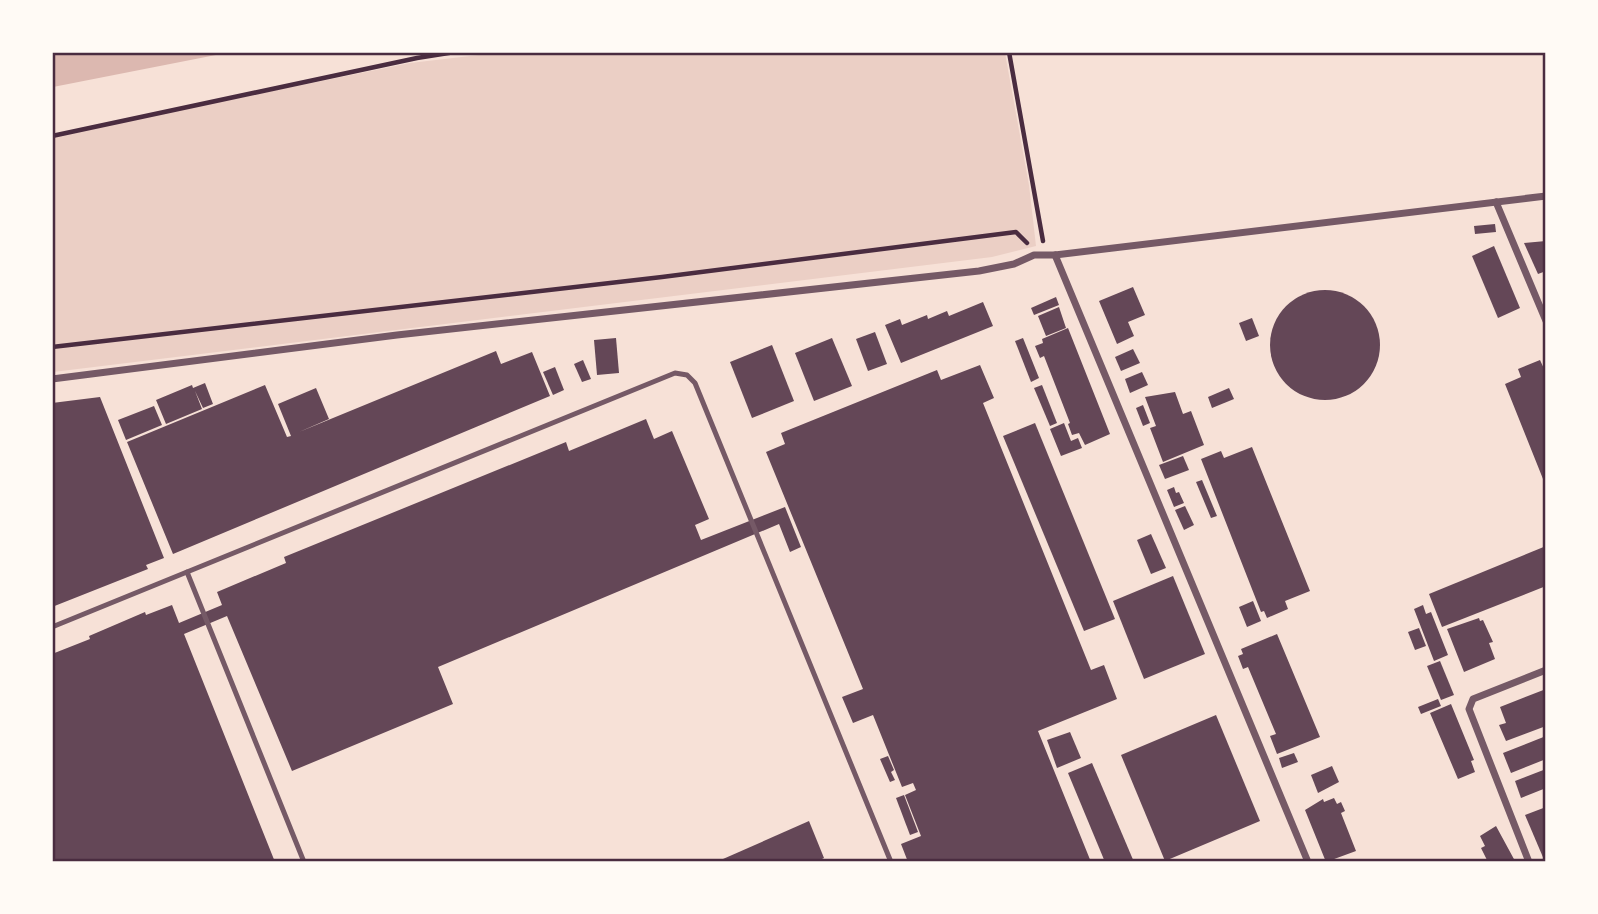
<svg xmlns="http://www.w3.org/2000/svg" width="1598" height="914" viewBox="0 0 1598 914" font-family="Signika,sans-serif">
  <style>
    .green { fill: #ebcfc5 }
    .water { fill: #dcb8b0 }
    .building { fill: #644757 }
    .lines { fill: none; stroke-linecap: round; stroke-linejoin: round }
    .path { stroke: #4a2c40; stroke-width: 4.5 }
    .service { stroke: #755966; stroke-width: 5 }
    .minor { stroke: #755966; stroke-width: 7 }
    .neatline { fill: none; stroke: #4a2c40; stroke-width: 2.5 }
  </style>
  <rect width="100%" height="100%" fill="#f7e1d7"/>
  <polygon class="green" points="496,53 1005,53 1029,185 1036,246 992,257 53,372 52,136 410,63"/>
  <polygon class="water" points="53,52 226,52 226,53 53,87"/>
  <g class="building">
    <polygon points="1495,224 1496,232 1475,234 1474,226"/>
    <polygon points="1546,241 1546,271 1538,274 1524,243"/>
    <polygon points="1494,246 1520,308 1498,318 1472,256"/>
    <polygon points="1133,287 1145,315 1128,322 1134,336 1117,344 1099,301"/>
    <circle cx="1325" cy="345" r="55"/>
    <polygon points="1056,297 1059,305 1034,315 1031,308"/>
    <polygon points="983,302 993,326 901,363 885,325 900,319 902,325 927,315 928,319 947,311 949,316"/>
    <polygon points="1059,307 1066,328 1046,336 1038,316"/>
    <polygon points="1252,318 1259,336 1246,341 1239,323"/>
    <polygon points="1068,328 1110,434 1085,445 1079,433 1072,435 1068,424 1070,423 1044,356 1040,358 1035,346 1043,343 1042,339"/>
    <polygon points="875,332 887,364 868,371 856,339"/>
    <polygon points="616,338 619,373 597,375 594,340"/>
    <polygon points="832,338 852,386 814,401 795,353"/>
    <polygon points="1023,338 1039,378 1031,382 1015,341"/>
    <polygon points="772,345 794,401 752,418 730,362"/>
    <polygon points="1133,349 1140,363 1121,371 1115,357"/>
    <polygon points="496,351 501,364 532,352 550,396 173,554 127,442 265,385 287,437 291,436 278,404 316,388 329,419 299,432"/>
    <polygon points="583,360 591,379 582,382 574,364"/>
    <polygon points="1540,360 1546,373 1545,484 1505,384 1521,377 1518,369"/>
    <polygon points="980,365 994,398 983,403 1091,670 1104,665 1117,699 1038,731 1091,862 908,862 901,844 921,836 905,795 916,790 913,783 902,787 873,715 853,723 842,697 863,689 766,452 785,444 781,433 937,370 941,380"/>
    <polygon points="555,367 564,390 553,395 543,372"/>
    <polygon points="1142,372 1148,385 1130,393 1125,379"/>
    <polygon points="205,383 213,404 203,408 195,391 202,409 166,424 156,400 192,385 193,388"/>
    <polygon points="1042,385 1057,423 1050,426 1034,388"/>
    <polygon points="1229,388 1234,399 1212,408 1208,397"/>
    <polygon points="1175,392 1183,414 1191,411 1204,445 1163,462 1150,428 1156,426 1145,397"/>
    <polygon points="100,397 164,558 146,565 148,569 52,607 52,403"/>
    <polygon points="1143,405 1150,423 1143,426 1136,408"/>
    <polygon points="154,406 162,425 126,440 118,420"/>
    <polygon points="646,419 654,439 672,431 709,519 695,525 701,540 785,507 801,547 790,552 779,524 438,667 453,704 292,771 227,616 184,634 275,862 52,862 52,654 90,639 89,636 145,612 146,615 172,605 179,623 222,605 217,592 286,563 284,557 566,442 569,451"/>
    <polygon points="1035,423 1115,619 1084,631 1003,436"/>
    <polygon points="1064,423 1071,441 1078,438 1082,448 1061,456 1050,429"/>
    <polygon points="1252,447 1310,591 1285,601 1288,609 1267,618 1264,611 1261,612 1201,459 1221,451 1224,458"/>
    <polygon points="1183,456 1189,470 1165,479 1159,465"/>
    <polygon points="1202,480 1217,516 1211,518 1196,482"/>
    <polygon points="1174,487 1176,493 1179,492 1184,503 1174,507 1167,490"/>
    <polygon points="1185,506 1194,525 1184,530 1175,510"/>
    <polygon points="1151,534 1166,568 1151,574 1137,540"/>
    <polygon points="1546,546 1546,586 1442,627 1429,594"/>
    <polygon points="1173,576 1205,654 1144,679 1113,601"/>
    <polygon points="1253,601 1261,621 1247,627 1239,607"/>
    <polygon points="1423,605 1426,614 1431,612 1448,655 1434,661 1414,609"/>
    <polygon points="1479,618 1480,621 1483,620 1493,642 1489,643 1495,659 1464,672 1447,629"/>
    <polygon points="1419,628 1426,646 1415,650 1408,632"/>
    <polygon points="1277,634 1320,737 1277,754 1270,736 1276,734 1248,667 1243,669 1238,656 1243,654 1241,649"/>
    <polygon points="1440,661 1454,695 1441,700 1427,666"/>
    <polygon points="1546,689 1546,726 1506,741 1499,725 1506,723 1500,707"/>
    <polygon points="1438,699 1441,706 1421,714 1418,707"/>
    <polygon points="1451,704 1474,760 1471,761 1475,772 1458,779 1430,713"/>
    <polygon points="1216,715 1260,821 1165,861 1121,755"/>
    <polygon points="1070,732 1081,758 1057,768 1047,740"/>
    <polygon points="1546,736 1546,759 1511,773 1503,753"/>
    <polygon points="1294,753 1298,762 1282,768 1279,758"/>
    <polygon points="888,756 894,770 891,772 895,780 890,782 880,759"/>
    <polygon points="1092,763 1134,862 1105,862 1068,773"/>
    <polygon points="1332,766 1339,782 1318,793 1311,775"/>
    <polygon points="1546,769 1546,788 1521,798 1515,781"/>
    <polygon points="904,795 918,832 910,835 896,798"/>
    <polygon points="1334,798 1337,804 1341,802 1345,811 1341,813 1356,851 1326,862 1305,810 1323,799 1324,802"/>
    <polygon points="1546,807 1546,862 1545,862 1525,815"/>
    <polygon points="809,821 824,858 816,862 724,862 723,859"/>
    <polygon points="1496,826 1515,861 1513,862 1488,862 1481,848 1485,846 1480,836"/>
  </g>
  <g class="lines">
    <g class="path">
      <polyline points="1009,52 1043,241"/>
      <polyline points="52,136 417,58 455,52"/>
      <polyline points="52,347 662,277 1016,232 1027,243"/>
    </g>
    <g class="service">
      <polyline points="187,572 304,862"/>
      <polyline points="52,627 675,373 687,375 695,383 722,449 891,862"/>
    </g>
    <g class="minor">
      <polyline points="1496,202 1546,321"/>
      <polyline points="1055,255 1308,862"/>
      <polyline points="52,379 397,335 979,271 1014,264 1034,255 1055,255 1546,196"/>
      <polyline points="1529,862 1469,709 1473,699 1546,670"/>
    </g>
  </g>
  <rect width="1598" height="914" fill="none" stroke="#fffaf5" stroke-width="108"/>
  <rect x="54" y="54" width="1490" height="806" class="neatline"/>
</svg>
